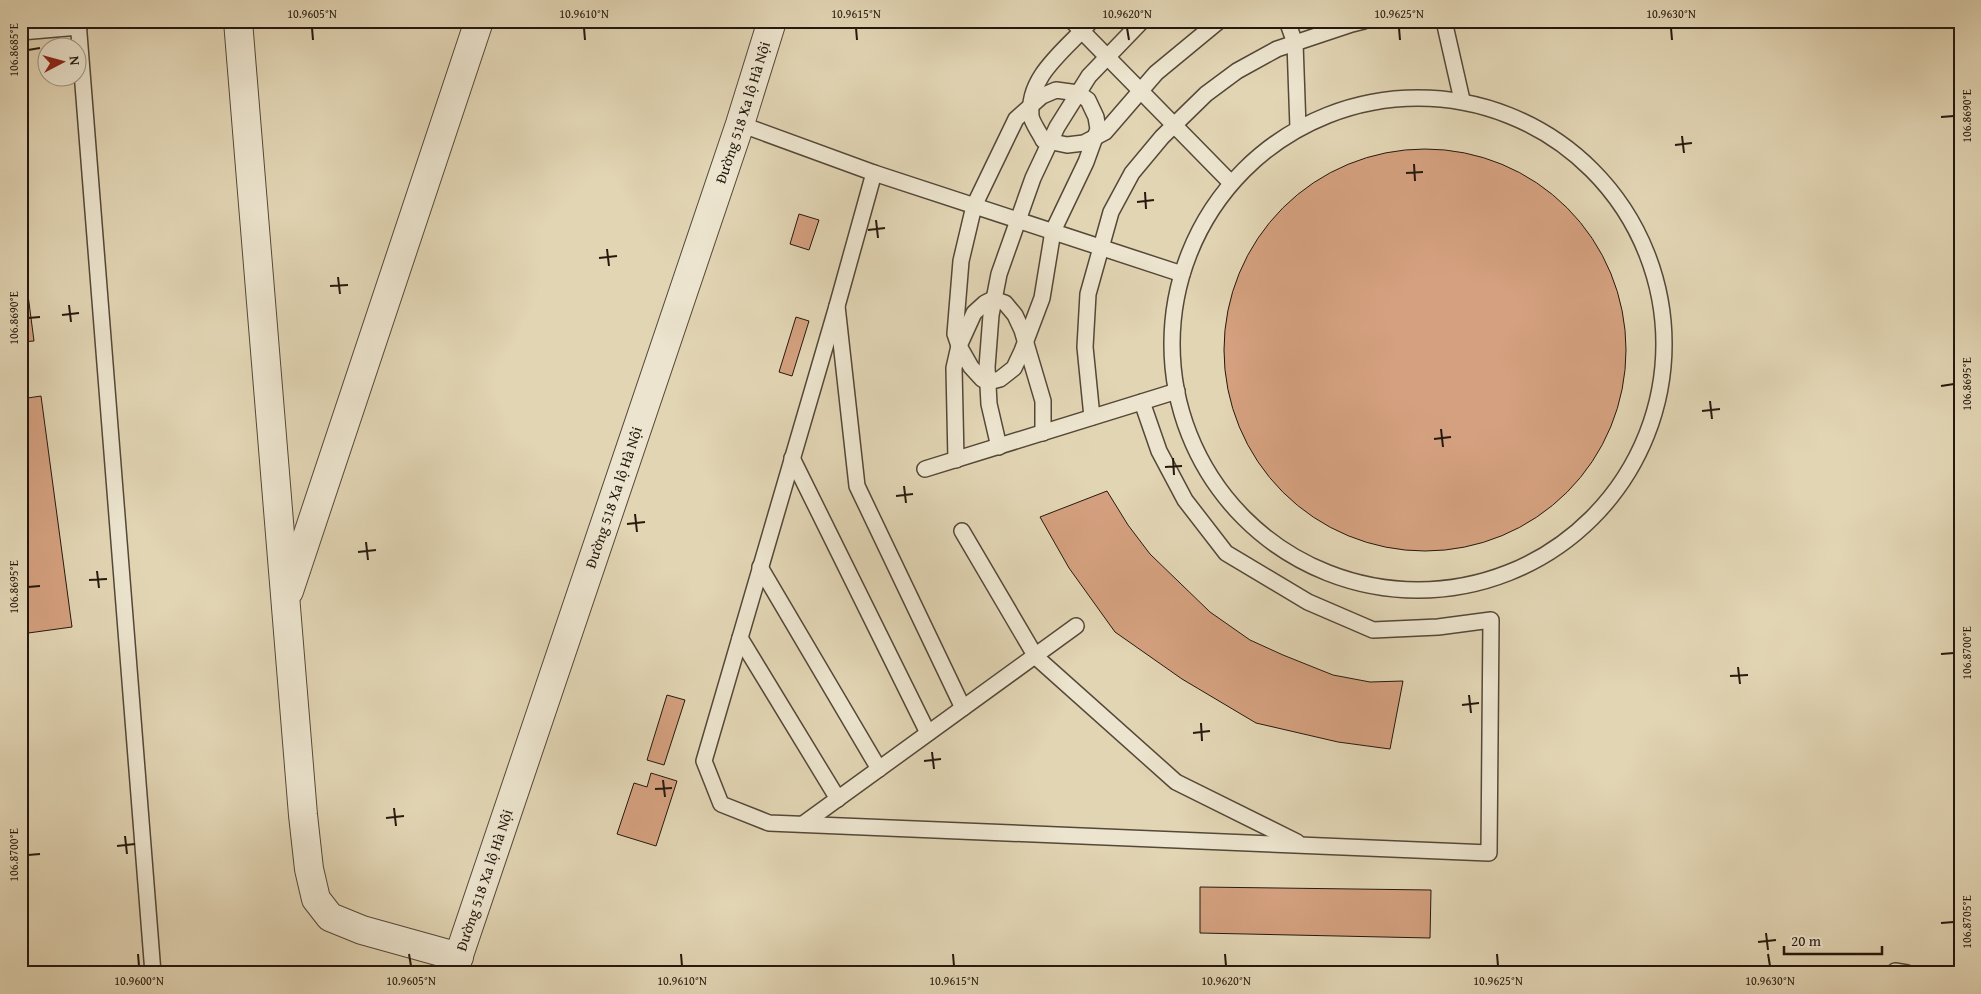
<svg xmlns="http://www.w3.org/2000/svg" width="1981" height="994" viewBox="0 0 1981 994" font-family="'Gentium Book Plus',serif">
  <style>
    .building { fill: #d4a07f; stroke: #25190e }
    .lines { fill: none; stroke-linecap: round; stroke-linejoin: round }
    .service-casing { stroke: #544838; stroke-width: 18 }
    .minor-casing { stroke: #544838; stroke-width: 30 }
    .tertiary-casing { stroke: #544838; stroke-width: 30 }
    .service { stroke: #ece4ce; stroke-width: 15 }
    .minor { stroke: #ece4ce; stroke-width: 28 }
    .tertiary { stroke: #ece4ce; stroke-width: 28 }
    .ticks { fill: none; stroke: #25190e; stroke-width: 2 }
    .labels { text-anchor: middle; stroke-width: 4; stroke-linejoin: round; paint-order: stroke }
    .street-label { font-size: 15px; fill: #25190e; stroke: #ece4ce }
    .neatline { fill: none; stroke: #25190e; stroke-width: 2 }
    .ticks-label { font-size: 12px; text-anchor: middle; fill: #25190e }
  </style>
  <rect width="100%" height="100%" fill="#e2d5b4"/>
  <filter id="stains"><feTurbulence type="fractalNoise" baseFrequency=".004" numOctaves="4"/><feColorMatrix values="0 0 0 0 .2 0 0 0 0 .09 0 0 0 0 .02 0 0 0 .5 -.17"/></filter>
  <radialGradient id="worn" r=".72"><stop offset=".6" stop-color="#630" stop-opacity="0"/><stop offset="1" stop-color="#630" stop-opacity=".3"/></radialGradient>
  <g class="building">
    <circle cx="1425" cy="350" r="201"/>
    <polygon points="799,214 819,220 809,250 790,244"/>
    <polygon points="21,241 34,341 21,342"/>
    <polygon points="796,317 809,321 792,376 779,372"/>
    <polygon points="41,396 72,627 21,634 21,399"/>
    <polygon points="1107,491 1128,525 1150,554 1210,612 1250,640 1283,655 1333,675 1370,682 1403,681 1390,749 1338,742 1256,723 1182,679 1115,632 1069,568 1040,517"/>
    <polygon points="667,695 685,700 664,765 647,760"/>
    <polygon points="651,773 677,781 656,846 617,834 634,783 647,787"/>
    <polygon points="1200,887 1431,890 1430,938 1200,933"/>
  </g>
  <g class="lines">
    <g class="service-casing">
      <g id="service">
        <polyline points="78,21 153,973"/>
        <polyline points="1072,21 1231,183"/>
        <path d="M1091,21c-23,27 -65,55 -60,95 1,7 9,17 12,24l24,5 17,-2 21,-11 51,-59 63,-52"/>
        <polyline points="1287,21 1295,43 1298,128"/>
        <polyline points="1444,21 1462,100"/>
        <polyline points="21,32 79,27"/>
        <polygon points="1056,90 1078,93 1088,100 1096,117 1098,129 1086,162 1053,231 1042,298 1022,351 1014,368 1000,379 988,382 982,379 971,367 959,346 955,334 961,261 974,206 1016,119 1042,96"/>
        <circle cx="1418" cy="344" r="246"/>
        <polyline points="740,124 874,173 837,306 857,486 963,708"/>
        <polyline points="874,173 1182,274"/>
        <polyline points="837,306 704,761 721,804 769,823 1489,853 1491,620 1438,627 1373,630 1308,602 1226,553 1185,500 1159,451 1142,402"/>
        <polyline points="1092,417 1085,347 1088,294 1111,212 1132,173 1162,137 1206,94 1237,71 1277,49 1352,24 1364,21"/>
        <polyline points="999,447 989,404 987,367 991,315 999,274 1033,178 1057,127 1089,76 1142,21"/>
        <polyline points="792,458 928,733"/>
        <polyline points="956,460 954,368 959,346 974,313 985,303 993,299 1005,303 1015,315 1022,330 1043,401 1043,433"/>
        <polyline points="925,469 1177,391"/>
        <polyline points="962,531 1036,657 1176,782 1297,842"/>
        <polyline points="760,567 879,769"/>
        <polyline points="740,638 838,799"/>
        <polyline points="803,824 1076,626"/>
        <polyline points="1895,973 1895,971 1907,973"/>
      </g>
    </g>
    <g class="minor-casing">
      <g id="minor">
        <polyline points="238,21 303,815 309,869 316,899 330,917 362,930 459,957"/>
        <polyline points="289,591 479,21"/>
      </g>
    </g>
    <g class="tertiary-casing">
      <g id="tertiary">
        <path id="s1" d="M453,973l287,-849 32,-103"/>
      </g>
    </g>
    <use href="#service" class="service"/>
    <use href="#minor" class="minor"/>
    <use href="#tertiary" class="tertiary"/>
  </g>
  <path class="ticks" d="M312,28l1,12M584,28l1,12M856,28l1,12M1127,28l2,12M1399,28l1,12M1671,28l1,12M28,50l12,-2M1941,117l13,-1M1682,136l2,17M1675,145l17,-2M1414,164l1,17M1406,173l17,-1M1145,192l1,17M1137,202l17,-2M876,220l2,18M868,230l17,-2M607,249l2,17M599,258l18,-2M338,277l2,17M330,286l18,-1M69,305l2,17M62,315l17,-2M28,318l12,-1M1941,386l13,-2M1710,401l2,18M1702,411l18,-2M1441,429l2,18M1434,439l17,-2M1173,458l1,17M1165,467l17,-1M904,486l2,17M896,496l17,-2M635,514l2,18M627,524l18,-2M366,542l2,18M358,552l18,-2M97,571l2,17M89,580l18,-1M28,587l12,-1M1941,654l13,-1M1738,667l2,17M1730,676l18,-1M1469,695l2,18M1462,705l17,-2M1201,723l1,18M1193,733l17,-2M932,752l2,17M924,761l17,-2M663,780l2,17M655,789l17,-1M394,808l2,18M386,818l18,-2M125,836l2,18M117,846l18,-2M28,855l12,-1M1941,923l13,-1M1766,933l2,17M1758,942l18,-2M138,954l1,12M409,954l2,12M681,954l1,12M953,954l1,12M1225,954l1,12M1497,954l1,12M1768,954l2,12"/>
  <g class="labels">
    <g class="street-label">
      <text dy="5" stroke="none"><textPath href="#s1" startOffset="908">Đường 518 Xa lộ Hà Nội</textPath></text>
      <text dy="5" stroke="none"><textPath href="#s1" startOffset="502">Đường 518 Xa lộ Hà Nội</textPath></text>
      <text dy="5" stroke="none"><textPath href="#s1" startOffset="98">Đường 518 Xa lộ Hà Nội</textPath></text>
    </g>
  </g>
  <rect width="1981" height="994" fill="none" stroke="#e2d5b4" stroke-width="55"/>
  <g transform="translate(62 62) rotate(84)"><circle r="24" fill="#ece4ce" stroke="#9c9381"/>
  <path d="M0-4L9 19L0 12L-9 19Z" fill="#8f2418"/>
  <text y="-8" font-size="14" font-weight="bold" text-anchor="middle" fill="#25190e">N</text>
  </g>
  <path d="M1784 946v8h98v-8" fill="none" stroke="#25190e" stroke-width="2.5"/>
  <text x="1791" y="946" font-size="15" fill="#25190e" stroke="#ece4ce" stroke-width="4" paint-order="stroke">20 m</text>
  <rect x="28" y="28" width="1926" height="938" class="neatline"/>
  <g class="ticks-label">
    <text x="312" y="18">10.9605°N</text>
    <text x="584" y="18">10.9610°N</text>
    <text x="856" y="18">10.9615°N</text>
    <text x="1127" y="18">10.9620°N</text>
    <text x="1399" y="18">10.9625°N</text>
    <text x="1671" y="18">10.9630°N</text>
    <text transform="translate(14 50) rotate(-90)" y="4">106.8685°E</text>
    <text transform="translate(1967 116) rotate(-90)" y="4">106.8690°E</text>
    <text transform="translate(14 318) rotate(-90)" y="4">106.8690°E</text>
    <text transform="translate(1967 384) rotate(-90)" y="4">106.8695°E</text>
    <text transform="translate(14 587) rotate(-90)" y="4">106.8695°E</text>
    <text transform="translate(1967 653) rotate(-90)" y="4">106.8700°E</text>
    <text transform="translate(14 855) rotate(-90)" y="4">106.8700°E</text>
    <text transform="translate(1967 922) rotate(-90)" y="4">106.8705°E</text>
    <text x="139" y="985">10.9600°N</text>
    <text x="411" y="985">10.9605°N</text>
    <text x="682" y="985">10.9610°N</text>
    <text x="954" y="985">10.9615°N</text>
    <text x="1226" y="985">10.9620°N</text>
    <text x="1498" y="985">10.9625°N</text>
    <text x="1770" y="985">10.9630°N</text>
  </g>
  <rect width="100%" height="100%" filter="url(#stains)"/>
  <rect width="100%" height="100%" fill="url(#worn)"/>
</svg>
